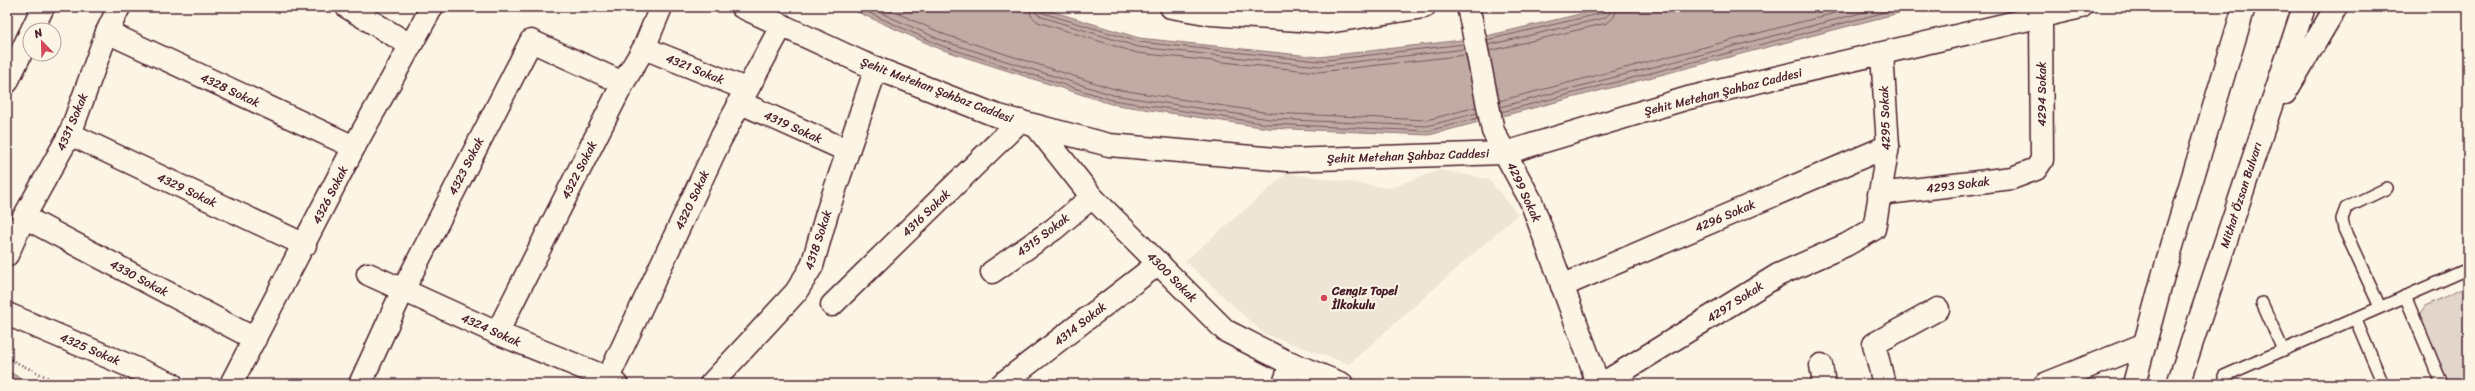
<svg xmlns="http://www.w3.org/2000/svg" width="2475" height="391" viewBox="0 0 2475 391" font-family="Sriracha,sans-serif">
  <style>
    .built { fill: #eee5d7 }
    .green { fill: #e2d5ca; stroke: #967a7a }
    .water { fill: #c0aca5; stroke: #917474 }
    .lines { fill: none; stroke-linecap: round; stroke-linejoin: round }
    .shore { stroke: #79575c; stroke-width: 1 }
    .service-casing { stroke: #4a1f2b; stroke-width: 14 }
    .minor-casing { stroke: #4a1f2b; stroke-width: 25 }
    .secondary-casing { stroke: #4a1f2b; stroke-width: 25 }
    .primary-casing { stroke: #4a1f2b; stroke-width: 25 }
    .path { stroke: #4a1f2b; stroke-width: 2.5; stroke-dasharray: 1 3; stroke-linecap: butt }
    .service { stroke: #fcf5e5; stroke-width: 11 }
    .minor { stroke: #fcf5e5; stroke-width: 22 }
    .secondary { stroke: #fcf5e5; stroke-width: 22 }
    .primary { stroke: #fcf5e5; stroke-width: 22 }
    .poi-dot { fill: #d1495b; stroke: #fcf5e5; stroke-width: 1.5 }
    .labels { text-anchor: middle; stroke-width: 4; stroke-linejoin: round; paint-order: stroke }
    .street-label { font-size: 12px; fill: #4a1f2b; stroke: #fcf5e5 }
    .poi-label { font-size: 12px; font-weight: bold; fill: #4a1f2b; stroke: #fcf5e5; text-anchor: start }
  </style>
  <rect width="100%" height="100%" fill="#fcf5e5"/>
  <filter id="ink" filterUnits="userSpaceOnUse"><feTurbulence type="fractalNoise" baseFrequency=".025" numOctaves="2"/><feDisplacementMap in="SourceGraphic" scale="8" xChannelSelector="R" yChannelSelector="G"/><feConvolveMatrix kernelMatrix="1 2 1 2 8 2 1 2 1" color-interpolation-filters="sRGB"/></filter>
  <g filter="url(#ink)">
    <polygon class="built" points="1441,170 1488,179 1518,214 1349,364 1264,334 1185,261 1287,173 1389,188"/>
    <polygon class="green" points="2468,286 2468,384 2449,384 2419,315 2425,306"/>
    <g class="water">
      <polygon points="846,7 1038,7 1139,38 1319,57 1478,38 1610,7 1922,7 1429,135 1268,128 1111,104 940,49"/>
      <polygon points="7,371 33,384 7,384"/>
    </g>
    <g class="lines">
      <g class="shore">
        <polyline points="856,7 942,46 1112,100 1268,124 1428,131 1478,118"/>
        <polyline points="868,7 943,41 1113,95 1269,119 1427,126 1477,113"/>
        <polyline points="883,7 946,35 1114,89 1270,113 1427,120 1476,107"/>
        <polyline points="1029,7 1031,16 1038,22 1137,53 1318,72 1466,55"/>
        <polyline points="1035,7 1036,13 1042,17 1138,47 1319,66 1465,49"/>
        <polyline points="1040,7 1043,13 1139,42 1319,61 1464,44"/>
        <polyline points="1487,40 1603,13 1606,7"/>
        <polyline points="1488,45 1604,18 1609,14 1611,7"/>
        <polyline points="1489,51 1607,23 1614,17 1617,7"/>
        <polyline points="1499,101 1858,7"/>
        <polyline points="1500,107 1884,7"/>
        <polyline points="1501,112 1905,7"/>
      </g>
      <g class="service-casing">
        <g id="service">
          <polyline points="2405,296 2442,384"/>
          <polyline points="2262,303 2283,350"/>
          <polyline points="2380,307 2344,229 2342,219 2346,208 2387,188"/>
          <polyline points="2355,318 2383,384"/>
          <polyline points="2224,376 2468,269"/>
        </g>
      </g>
      <g class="minor-casing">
        <g id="minor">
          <polyline points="347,7 410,45"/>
          <polyline points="742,7 863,63 995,115 1109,145 1287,160 1505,153 1688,98 2081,7"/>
          <polyline points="1171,7 1211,14 1328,22 1424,7"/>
          <polyline points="1471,20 1493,131 1531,201 1592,366 1596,384"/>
          <polyline points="32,30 43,7"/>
          <polyline points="107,32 354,147"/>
          <polyline points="644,48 746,89"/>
          <polyline points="7,82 30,34"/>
          <polyline points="739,102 848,151"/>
          <polyline points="1036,126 1092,197 1226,331 1283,360 1342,384"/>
          <polyline points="70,134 305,245"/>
          <polyline points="1879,194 2012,178 2036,169 2042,160 2041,17"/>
          <polyline points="24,217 255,339"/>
          <polyline points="7,255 24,217 70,134 107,32 119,7"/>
          <polyline points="992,272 1054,229 1092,197"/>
          <polyline points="368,274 497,333 608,378 616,384"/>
          <polyline points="1562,286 1888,146"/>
          <polyline points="832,305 1020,121"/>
          <polyline points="7,314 172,384"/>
          <polyline points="497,333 623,83 644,48 661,7"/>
          <polyline points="1821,365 1824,384"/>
          <polyline points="608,378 720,140 782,25"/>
          <polyline points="231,384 354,147 432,7"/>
          <polyline points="360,384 403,290 531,41 623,83"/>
          <polyline points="711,384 796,292 812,266 827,213 876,68"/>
          <polyline points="1002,384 1159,263"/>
          <polyline points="1284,384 1291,363"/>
          <polyline points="1602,384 1778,275 1846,245 1874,229 1888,146 1882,54"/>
          <polyline points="1884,384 1874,344 1938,309"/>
          <polyline points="2045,384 2145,344"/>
        </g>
      </g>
      <g class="secondary-casing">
        <polyline id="secondary" points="1468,7 1471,20"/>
      </g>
      <g class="primary-casing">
        <g id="primary">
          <polyline points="2285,93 2336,7"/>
          <polyline points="2134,384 2163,276 2244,7"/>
          <polyline points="2178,384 2304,7"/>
        </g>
      </g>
      <polyline class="path" points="7,358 61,384"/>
      <use href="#service" class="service"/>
      <use href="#minor" class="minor"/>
      <use href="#secondary" class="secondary"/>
      <use href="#primary" class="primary"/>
    </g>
  </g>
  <circle class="poi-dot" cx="1324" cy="298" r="4"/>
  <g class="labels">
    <g class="street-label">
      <text transform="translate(695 69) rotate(22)" y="4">4321 Sokak</text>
      <text transform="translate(230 90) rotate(25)" y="4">4328 Sokak</text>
      <text transform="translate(937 90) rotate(21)" y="4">Şehit Metehan Şahbaz Caddesi</text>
      <text transform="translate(1723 92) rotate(-14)" y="4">Şehit Metehan Şahbaz Caddesi</text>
      <text transform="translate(2042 94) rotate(-90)" y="4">4294 Sokak</text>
      <text transform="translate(1885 118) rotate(-92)" y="4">4295 Sokak</text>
      <text transform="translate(72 122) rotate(-67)" y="4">4331 Sokak</text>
      <text transform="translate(793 127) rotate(24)" y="4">4319 Sokak</text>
      <text transform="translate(1408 156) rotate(-2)" y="4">Şehit Metehan Şahbaz Caddesi</text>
      <text transform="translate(466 166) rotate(-63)" y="4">4323 Sokak</text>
      <text transform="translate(579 170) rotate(-63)" y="4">4322 Sokak</text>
      <text transform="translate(1958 185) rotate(-7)" y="4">4293 Sokak</text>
      <text transform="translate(187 190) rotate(25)" y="4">4329 Sokak</text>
      <text transform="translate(1524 192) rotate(65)" y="4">4299 Sokak</text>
      <text transform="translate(330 195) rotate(-63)" y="4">4326 Sokak</text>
      <text transform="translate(2241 195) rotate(-72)" y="4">Mithat Özsan Bulvarı</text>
      <text transform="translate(692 200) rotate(-65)" y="4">4320 Sokak</text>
      <text transform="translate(926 213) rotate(-44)" y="4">4316 Sokak</text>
      <text transform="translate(1725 216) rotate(-23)" y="4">4296 Sokak</text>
      <text transform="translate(1043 235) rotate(-37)" y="4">4315 Sokak</text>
      <text transform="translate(818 240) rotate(-72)" y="4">4318 Sokak</text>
      <text transform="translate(1172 277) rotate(45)" y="4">4300 Sokak</text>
      <text transform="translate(139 278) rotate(28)" y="4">4330 Sokak</text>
      <text transform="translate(1735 302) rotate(-33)" y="4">4297 Sokak</text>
      <text transform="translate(1080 324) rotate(-38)" y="4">4314 Sokak</text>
      <text transform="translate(491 330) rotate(24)" y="4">4324 Sokak</text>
      <text transform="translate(90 349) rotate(23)" y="4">4325 Sokak</text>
    </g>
    <g class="poi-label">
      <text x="1332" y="295">Cengiz Topel<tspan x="1332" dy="14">İlkokulu</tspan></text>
    </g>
  </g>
  <rect width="2475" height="391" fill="none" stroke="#fcf5e5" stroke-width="24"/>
  <rect x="12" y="12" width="2451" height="367" fill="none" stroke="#4a1f2b" stroke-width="1.5" filter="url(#ink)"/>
  <g transform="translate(42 42) rotate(337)"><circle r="19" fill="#fcf5e5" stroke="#b59f9b"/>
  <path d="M0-3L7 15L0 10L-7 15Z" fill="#d1495b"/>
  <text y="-6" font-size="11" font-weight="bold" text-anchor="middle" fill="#4a1f2b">N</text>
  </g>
</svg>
